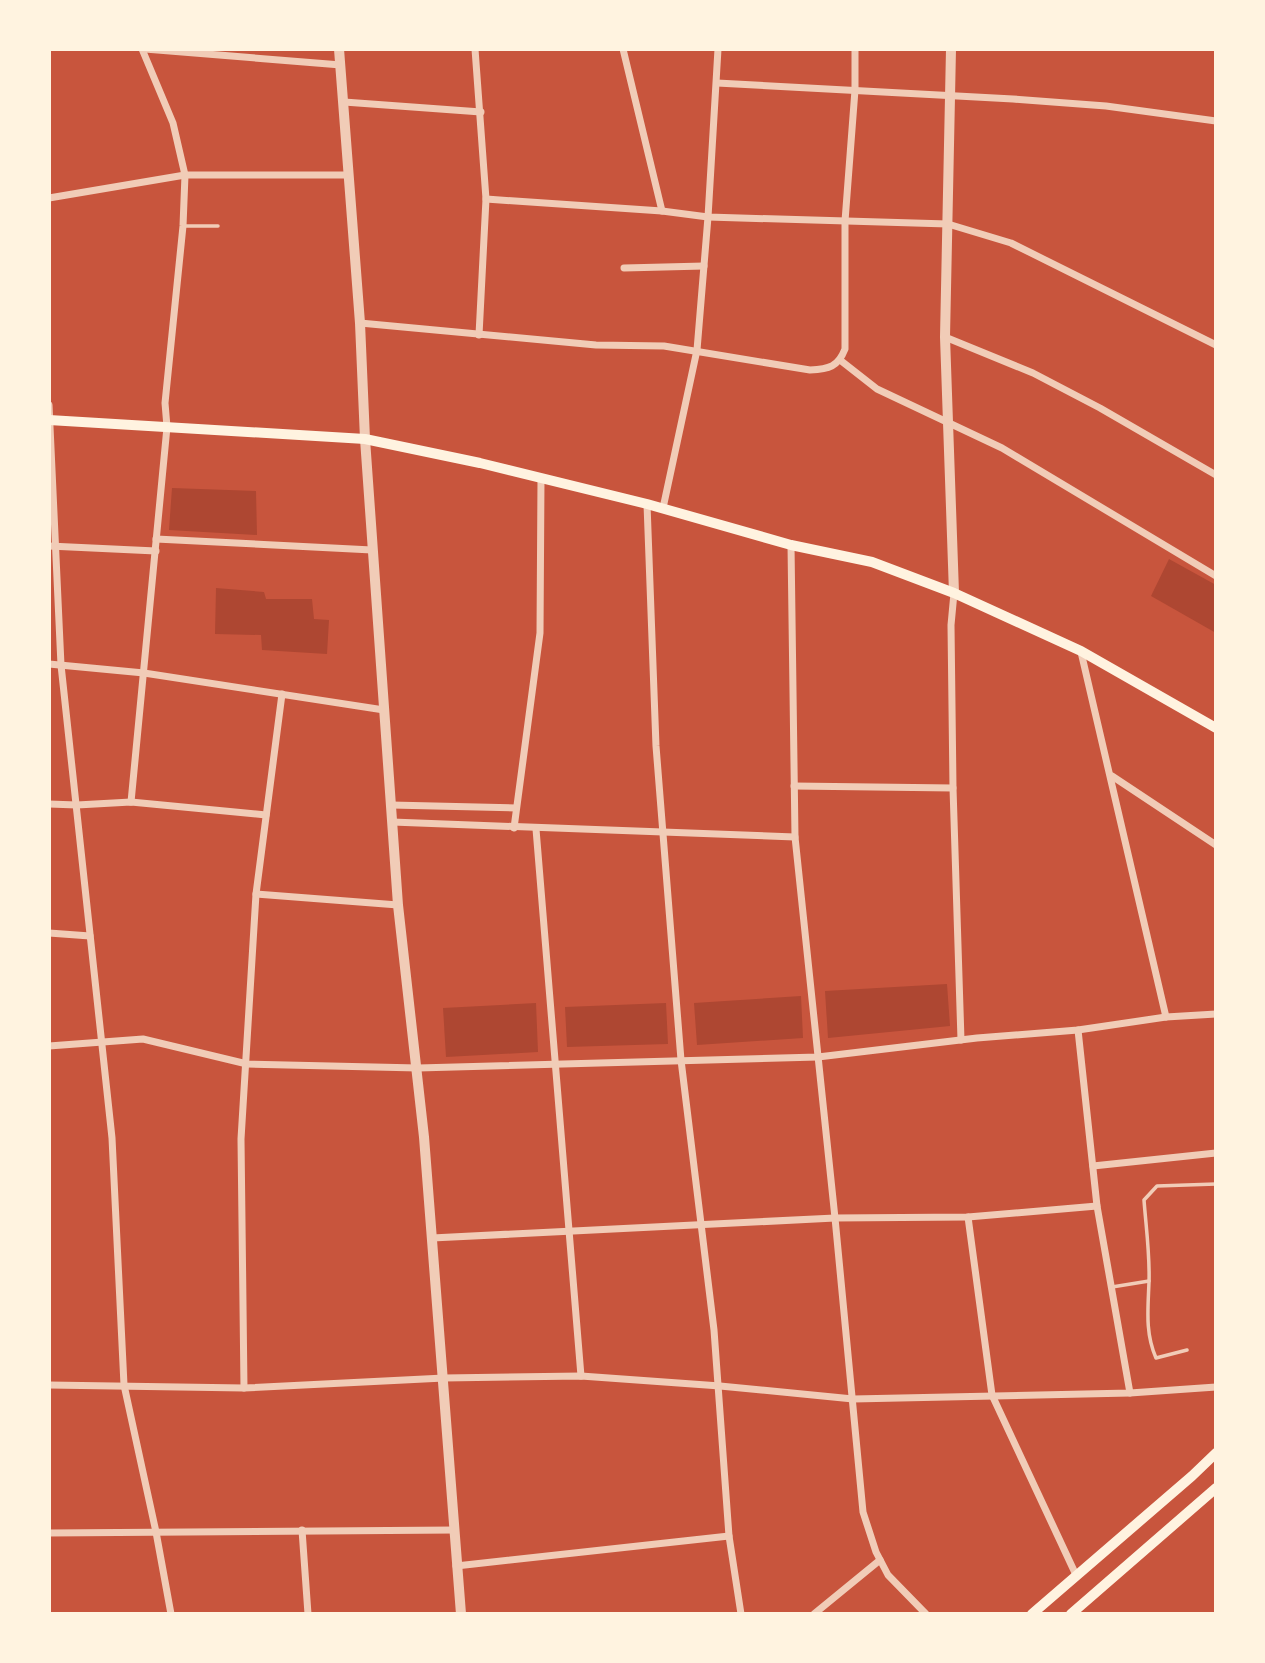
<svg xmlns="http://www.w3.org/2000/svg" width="1265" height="1663" viewBox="0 0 1265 1663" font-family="'PT Sans',sans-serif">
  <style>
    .green { fill: #ae4732 }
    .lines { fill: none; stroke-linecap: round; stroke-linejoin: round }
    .service { stroke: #f1ccb7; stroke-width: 3.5 }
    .minor { stroke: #f1ccb7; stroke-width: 7 }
    .tertiary { stroke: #f1ccb7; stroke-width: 10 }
    .secondary { stroke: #fff3e0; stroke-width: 10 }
  </style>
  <rect width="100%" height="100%" fill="#c8553d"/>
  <g class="green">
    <polygon points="172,488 256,491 257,535 169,530"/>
    <polygon points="1169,559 1216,585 1216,633 1151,596"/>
    <polygon points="216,588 264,592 266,599 312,599 314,619 329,620 327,654 262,650 261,635 215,634"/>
    <polygon points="947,984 950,1026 828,1038 825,991"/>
    <polygon points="801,996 803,1038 697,1045 694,1003"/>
    <polygon points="536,1003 538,1052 446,1057 443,1008"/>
    <polygon points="666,1003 668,1044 567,1047 565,1007"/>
  </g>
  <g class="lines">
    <g class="service">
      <polyline points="183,226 218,226"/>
      <polyline points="1112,1287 1149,1281"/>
      <path d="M1187,1350l-31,8c-11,-25 -8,-49 -7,-76 1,-27 -3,-55 -5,-82l13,-14 59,-2"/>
    </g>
    <g class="minor">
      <polyline points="145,49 341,65"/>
      <polyline points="475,49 486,199 479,335"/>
      <polyline points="623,49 662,211"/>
      <polyline points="717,83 1013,99 1106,106 1216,121"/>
      <polyline points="344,102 481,112"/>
      <polyline points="49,198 185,175 349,175"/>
      <polyline points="486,199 662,211 708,217 948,224 1011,243 1216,345"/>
      <polyline points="624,268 704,266"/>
      <path d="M360,323l236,22 68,1 146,24c19,-1 28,-3 35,-21v-128l10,-131v-41"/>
      <polyline points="945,337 1033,373 1100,408 1216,475"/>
      <polyline points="840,360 877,389 1002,448 1216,576"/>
      <polyline points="49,405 61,665 112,1138 124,1385 156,1532 171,1614"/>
      <polyline points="647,504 656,746 681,1060 714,1330 729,1536 741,1614"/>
      <polyline points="663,508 697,350 708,217 718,49"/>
      <polyline points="156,539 372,550"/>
      <polyline points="791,545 795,837 835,1218 863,1512 876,1552 888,1575 926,1614"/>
      <polyline points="49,546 156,551"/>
      <polyline points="954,593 951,625 953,788 961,1040"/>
      <polyline points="1081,652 1166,1017"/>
      <polyline points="49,664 144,673 384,710"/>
      <polyline points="1112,776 1216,845"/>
      <polyline points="794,786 953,788"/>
      <polyline points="131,802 167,427 165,403 183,226 185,175 173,123 142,49"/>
      <polyline points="49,804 77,805 131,802 266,815"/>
      <polyline points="391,805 516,808"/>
      <polyline points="392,822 795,837"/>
      <polyline points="514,828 540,633 541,479"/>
      <polyline points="536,829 581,1376"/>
      <polyline points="256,894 398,905"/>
      <polyline points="49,933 90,936"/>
      <polyline points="1078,1030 1097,1206 1130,1393"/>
      <polyline points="49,1046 143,1039 247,1064 418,1068 818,1057 977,1038 1078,1030 1166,1017 1216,1014"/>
      <polyline points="1093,1166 1216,1153"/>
      <polyline points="968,1217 992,1395 1076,1575"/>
      <polyline points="432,1238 835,1218 968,1217 1097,1206"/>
      <polyline points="49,1385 244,1388 444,1378 581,1376 720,1386 853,1399 1130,1393 1216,1387"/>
      <polyline points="244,1388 241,1139 256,894 282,694"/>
      <polyline points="302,1530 308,1614"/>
      <polyline points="49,1533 455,1530"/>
      <polyline points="456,1566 729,1536"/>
      <polyline points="814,1614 880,1560"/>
    </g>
    <g class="tertiary">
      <polyline points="339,49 360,323 365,439 398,905 424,1137 461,1614"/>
      <polyline points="951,49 945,337 954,593"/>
    </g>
    <g class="secondary">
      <polyline points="49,420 365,439 480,463 647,504 791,545 872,562 954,593 1081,651 1216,728"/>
      <polyline points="1032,1614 1192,1476 1216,1453"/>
      <polyline points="1071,1614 1216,1488"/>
    </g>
  </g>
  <rect width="1265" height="1663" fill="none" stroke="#fff3e0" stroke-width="102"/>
</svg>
